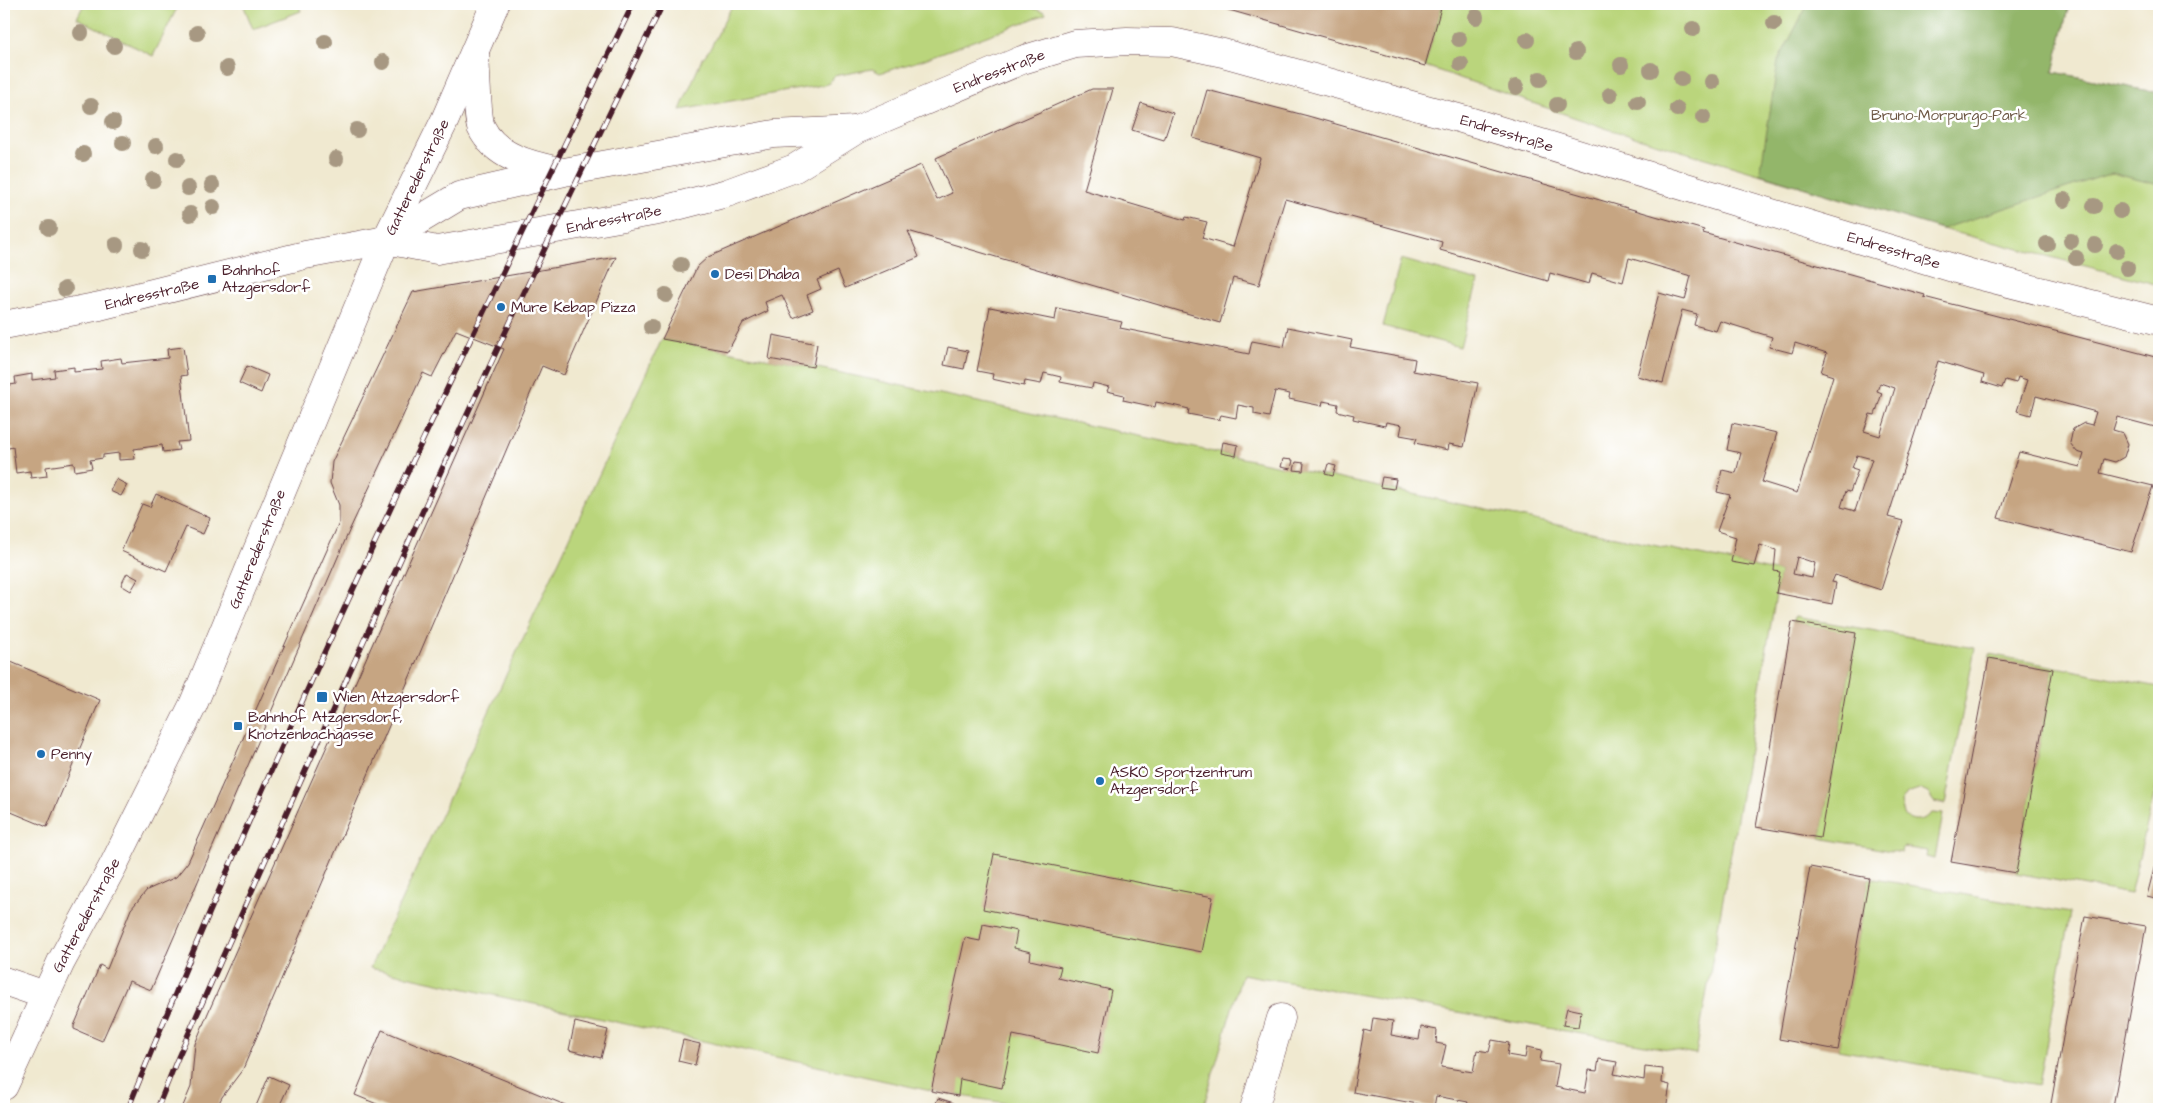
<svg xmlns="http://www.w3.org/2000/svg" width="2163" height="1113" viewBox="0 0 2163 1113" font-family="'Architects Daughter',sans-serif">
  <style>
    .green { fill: #bad57b; stroke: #827a53 }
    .forest { fill: #93b66b; stroke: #6e6a4b }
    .building { fill: #c6a582; fill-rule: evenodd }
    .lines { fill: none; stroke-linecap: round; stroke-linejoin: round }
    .minor-casing { stroke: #633d44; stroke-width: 29 }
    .minor { stroke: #fff; stroke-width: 28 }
    .rail-casing { stroke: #4a1f2b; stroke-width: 5.5 }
    .rail { stroke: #fff; stroke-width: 4; stroke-dasharray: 11; stroke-linecap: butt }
    .tree { fill: #a79882 }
    .poi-dot { fill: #1f6fb2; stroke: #fff; stroke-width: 2 }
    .labels { text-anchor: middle; stroke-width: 5; stroke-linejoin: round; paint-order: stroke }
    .street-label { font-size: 15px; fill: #4a1f2b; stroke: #fff }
    .park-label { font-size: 15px; fill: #6c5643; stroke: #fff }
    .poi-label { font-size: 15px; fill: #4a1f2b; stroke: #fff; text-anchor: start }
  </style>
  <rect width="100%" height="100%" fill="#fff"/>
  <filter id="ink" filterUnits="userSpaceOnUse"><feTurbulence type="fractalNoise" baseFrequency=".02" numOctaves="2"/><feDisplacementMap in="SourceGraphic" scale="10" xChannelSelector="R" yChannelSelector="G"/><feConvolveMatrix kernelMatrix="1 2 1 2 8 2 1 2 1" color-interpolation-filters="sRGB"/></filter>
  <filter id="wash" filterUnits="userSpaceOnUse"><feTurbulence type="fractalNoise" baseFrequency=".0096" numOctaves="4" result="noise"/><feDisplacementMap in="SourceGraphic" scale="20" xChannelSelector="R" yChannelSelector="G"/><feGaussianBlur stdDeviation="1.12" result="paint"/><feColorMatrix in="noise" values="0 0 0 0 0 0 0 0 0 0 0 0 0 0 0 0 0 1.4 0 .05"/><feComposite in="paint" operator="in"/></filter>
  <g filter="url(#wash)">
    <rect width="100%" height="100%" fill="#f0e9d0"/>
    <g class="green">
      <polygon points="84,4 179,4 153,56 77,18"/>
      <polygon points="243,4 298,4 301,11 253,29"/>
      <polygon points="733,4 1020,4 1045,12 1046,14 922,60 880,73 872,69 834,76 828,84 680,110 702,59 710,49"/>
      <polygon points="1442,4 2069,4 2053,72 2159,93 2159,285 1942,229 1608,129 1425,66"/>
      <polygon points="1401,259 1478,281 1460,347 1383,326"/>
      <polygon points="662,339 813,367 1780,572 1696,1054 1242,974 1204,1105 1207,1109 1042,1109 931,1091 370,968"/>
      <path d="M1795,617l180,31 -30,156 -11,-2 -6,-9 -9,-4 -12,4 -6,9 3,13c9,8 20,6 28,-2l11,1 -8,45 -9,-2 1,-6 -24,-4 -1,6 -82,-15 36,-204 -64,-12z"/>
      <polygon points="1989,654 2159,687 2159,775 2130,894 2016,873 2053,669 1989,658"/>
      <polygon points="1869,878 2070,913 2039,1085 1838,1050"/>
    </g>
    <polygon class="forest" points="1808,4 2069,4 2053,72 2159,93 2159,185 2112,173 1942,229 1760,174 1778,61"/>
    <g id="blocks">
      <g class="building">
        <polygon points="1208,4 1442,4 1425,66"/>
        <path d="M1092,89h21l-29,101 101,30 1,-3 21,5 -5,16 31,9 27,-89 -67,-20 14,-48 101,26 396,114 -1,3 222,62 -1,2 235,61v70l-42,-11 -4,13 10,3 5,11 -4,13 -9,5 -11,-3 -4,14 53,13 -22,66 -133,-34 21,-66 61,15 4,-13 -7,-2 -7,-9 3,-14 11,-6 8,2 4,-13 -60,-16 -5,19 -14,-4 10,-31 -9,-3 -2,6 -11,-3 -3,8 -20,-6 2,-7 -46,-14 -50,156 15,4 -22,69 -46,-15 -3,7 4,1 -4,21 -56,-11 4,-21 -6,-1 2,-21 -16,-5 -6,21 -23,-4 5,-25 -19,-6 13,-36 -13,-3 5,-22 14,3 5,-20 -14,-3 5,-27 45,10 -15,49 35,11 36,-117 -12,-4 6,-19 -32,-10 -3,10 -23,-6 3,-10 -52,-16 -4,10 -22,-6 3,-11 -15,-4 -19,73 -26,-7 22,-83 26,7 6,-24 -62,-18 -6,24 -31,-9 -3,11 -39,-11 -2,8 -108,-31 2,-8 -157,-43 -26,86 -26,-7 -13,45 -312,-92 11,26 -74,31 -7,-17 -21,9 4,9 -14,6 6,15 -20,8 -11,-23 -17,7 3,9 -25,12 -15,28 -66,-12 35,-72 11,-10 213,-92 16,35 15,-7 -16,-35zM1880,383l15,5 -15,48 -16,-5 6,-17 5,1 7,-22 -5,-2zM1857,455l15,4 -17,52 -14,-4 5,-16 4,1 8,-22 -6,-2zM1797,557l18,6 -3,15 -19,-4z"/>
        <polygon points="1141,103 1173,113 1164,140 1132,130"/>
        <polygon points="616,257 564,375 542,366 243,1069 222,1097 216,1109 190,1109 183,1106 191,1087 195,1044 208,1013 504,349 456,330 432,377 423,373 350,529 151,990 129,981 102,1041 74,1029 74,1026 100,965 107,969 131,909 147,890 176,877 188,862 339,523 339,505 330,483 332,462 413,292"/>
        <polygon points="990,307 1055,320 1057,308 1122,322 1120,328 1249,354 1252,341 1284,347 1288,327 1352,340 1350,347 1415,359 1413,371 1478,383 1464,447 1449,444 1448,450 1415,443 1417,438 1400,435 1402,425 1386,422 1385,426 1353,419 1354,415 1337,411 1338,404 1323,401 1322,406 1289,399 1290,394 1275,391 1269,417 1254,414 1254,408 1238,405 1236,418 1221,415 1219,420 1188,414 1189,409 1172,405 1156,402 1155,407 1123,400 1124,395 1107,391 1109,387 1093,383 1092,388 1060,382 1061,377 1044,373 1041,384 1025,381 1024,386 992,379 993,374 977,371"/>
        <polygon points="773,335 817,344 813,367 769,359"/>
        <polygon points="183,347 187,375 181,376 189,441 177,442 179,450 163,452 162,445 134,449 135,459 119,460 119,453 103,455 103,458 90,460 92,468 75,471 74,463 46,467 47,476 31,478 30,471 16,473 13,447 4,449 4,386 16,384 15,377 32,374 32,380 55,377 54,370 74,367 74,372 102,369 101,361 121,358 122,363 168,358 167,349"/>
        <polygon points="948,347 968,351 964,369 944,365"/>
        <polygon points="247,366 268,375 261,393 239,383"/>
        <polygon points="1223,442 1238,445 1236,456 1221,453"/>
        <polygon points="1283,459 1293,460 1291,469 1281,467"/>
        <polygon points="1296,462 1304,463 1303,471 1294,470"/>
        <polygon points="1328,464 1336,466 1333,476 1325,474"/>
        <polygon points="1382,477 1396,479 1394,489 1380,487"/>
        <polygon points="116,479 127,485 121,496 110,491"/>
        <polygon points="156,494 210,518 203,534 186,527 166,571 121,551 142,504 150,507"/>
        <polygon points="127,573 138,579 131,591 121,585"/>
        <polygon points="1792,622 1856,633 1820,838 1756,827"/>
        <polygon points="1989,658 2053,669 2016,873 1951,862"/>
        <polygon points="4,659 100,700 47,827 4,809"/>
        <polygon points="2159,849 2159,899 2147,896"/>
        <polygon points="994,854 1213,897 1202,952 983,909"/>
        <polygon points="1810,867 1869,878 1838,1050 1779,1039"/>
        <polygon points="2085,916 2146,926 2114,1101 2113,1109 2050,1109"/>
        <polygon points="983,924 1017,931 1014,948 1031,952 1030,960 1061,967 1058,978 1111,990 1098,1053 1013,1035 1002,1088 960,1079 958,1096 931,1091 965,938 980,941"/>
        <polygon points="1567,1008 1581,1011 1578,1027 1563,1025"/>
        <polygon points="1373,1018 1393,1021 1391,1035 1419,1040 1421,1027 1437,1030 1436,1043 1446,1045 1441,1067 1473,1072 1477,1050 1489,1052 1492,1040 1509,1043 1507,1055 1525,1058 1527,1047 1542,1050 1540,1061 1559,1064 1555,1087 1585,1093 1589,1070 1597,1071 1599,1059 1617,1062 1614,1074 1644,1080 1645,1067 1663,1069 1662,1083 1670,1085 1666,1109 1466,1109 1468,1102 1436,1096 1434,1107 1353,1092 1364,1030 1371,1032"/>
        <polygon points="575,1022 608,1030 601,1058 569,1050"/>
        <polygon points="382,1030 575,1109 389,1109 355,1095"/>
        <polygon points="683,1040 700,1044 695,1065 678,1061"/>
        <polygon points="269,1076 289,1085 278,1109 263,1109 256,1106"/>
        <polygon points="938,1098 954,1103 952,1109 934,1108"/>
      </g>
    </g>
  </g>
  <g filter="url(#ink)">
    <use href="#blocks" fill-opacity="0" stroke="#633d44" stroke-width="1"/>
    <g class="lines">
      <g class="minor-casing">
        <g id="minor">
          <path d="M475,54c1,13 2,64 6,73 14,30 49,38 78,44"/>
          <polyline points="386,240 437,250 658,211 727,193 795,168 856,130 1022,60 1075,44 1127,41 1172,42 1223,53 1462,119 1973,274 2159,321"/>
          <polyline points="4,325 100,306 305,255 386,240 459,196 564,172 774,134 855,130"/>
          <polyline points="4,981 45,995"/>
          <polyline points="4,1086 61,962 113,866 193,705 386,240 444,122 495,4"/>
          <polyline points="1254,1109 1281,1018"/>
        </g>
      </g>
      <use href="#minor" class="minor"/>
      <g class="rail-casing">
        <g id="rail">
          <path d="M128,1109c151,-376 327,-741 505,-1105"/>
          <path d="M157,1109l19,-47c157,-355 315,-710 487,-1058"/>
        </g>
      </g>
      <use href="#rail" class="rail"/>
    </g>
    <g class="tree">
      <circle cx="1476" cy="17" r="8"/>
      <circle cx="1774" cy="23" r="8"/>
      <circle cx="1693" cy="29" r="8"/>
      <circle cx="81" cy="33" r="8"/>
      <circle cx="197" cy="33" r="8"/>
      <circle cx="1459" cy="39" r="8"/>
      <circle cx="1527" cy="40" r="8"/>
      <circle cx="325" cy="42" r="8"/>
      <circle cx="114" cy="46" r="8"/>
      <circle cx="1576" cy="52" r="8"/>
      <circle cx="383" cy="62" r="8"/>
      <circle cx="1461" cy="64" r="8"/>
      <circle cx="1621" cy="65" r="8"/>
      <circle cx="227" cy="68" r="8"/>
      <circle cx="1651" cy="70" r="8"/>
      <circle cx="1540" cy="79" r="8"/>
      <circle cx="1681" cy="79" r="8"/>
      <circle cx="1712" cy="82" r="8"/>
      <circle cx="1516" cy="87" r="8"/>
      <circle cx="1610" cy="95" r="8"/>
      <circle cx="1638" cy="102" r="8"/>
      <circle cx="1557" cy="105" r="8"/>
      <circle cx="91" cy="106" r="8"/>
      <circle cx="1677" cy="109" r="8"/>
      <circle cx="1703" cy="117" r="8"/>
      <circle cx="113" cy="122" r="8"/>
      <circle cx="357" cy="130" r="8"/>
      <circle cx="123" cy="143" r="8"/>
      <circle cx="156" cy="146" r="8"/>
      <circle cx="83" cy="154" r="8"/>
      <circle cx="177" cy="159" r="8"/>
      <circle cx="336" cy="159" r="8"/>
      <circle cx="153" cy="180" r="8"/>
      <circle cx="212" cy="185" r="8"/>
      <circle cx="188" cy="188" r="8"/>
      <circle cx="2064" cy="200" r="8"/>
      <circle cx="2094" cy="206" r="8"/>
      <circle cx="213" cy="207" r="8"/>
      <circle cx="2120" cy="211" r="8"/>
      <circle cx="190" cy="214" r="8"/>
      <circle cx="49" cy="228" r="8"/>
      <circle cx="2071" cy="241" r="8"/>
      <circle cx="2047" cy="244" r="8"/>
      <circle cx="116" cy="245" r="8"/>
      <circle cx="2095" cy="245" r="8"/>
      <circle cx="142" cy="249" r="8"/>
      <circle cx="2117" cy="251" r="8"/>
      <circle cx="2076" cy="258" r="8"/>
      <circle cx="681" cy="265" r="8"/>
      <circle cx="2127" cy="268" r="8"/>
      <circle cx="65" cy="289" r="8"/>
      <circle cx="666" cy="295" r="8"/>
      <circle cx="651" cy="327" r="8"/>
    </g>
  </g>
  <g class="poi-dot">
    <circle cx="715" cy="274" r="5"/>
    <rect x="207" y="274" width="10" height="10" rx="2.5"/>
    <circle cx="501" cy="307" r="5"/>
    <rect x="316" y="691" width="12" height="12" rx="2.5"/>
    <rect x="233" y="721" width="10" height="10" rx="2.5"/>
    <circle cx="41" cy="754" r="5"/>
    <circle cx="1100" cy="781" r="5"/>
  </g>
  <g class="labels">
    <g class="street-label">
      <text transform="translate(999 71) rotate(-21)" y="5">Endresstraße</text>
      <text transform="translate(1507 133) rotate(17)" y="5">Endresstraße</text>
      <text transform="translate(417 177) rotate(-64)" y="5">Gatterederstraße</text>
      <text transform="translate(614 219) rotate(-11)" y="5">Endresstraße</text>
      <text transform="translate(1894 250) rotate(17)" y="5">Endresstraße</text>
      <text transform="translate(152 294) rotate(-13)" y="5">Endresstraße</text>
      <text transform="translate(257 549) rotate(-68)" y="5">Gatterederstraße</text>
      <text transform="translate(86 915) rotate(-62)" y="5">Gatterederstraße</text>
    </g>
    <g class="park-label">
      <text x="1949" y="120">Bruno-Morpurgo-Park</text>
    </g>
    <g class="poi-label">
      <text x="222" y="275">Bahnhof<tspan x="222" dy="17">Atzgersdorf</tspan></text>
      <text x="725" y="279">Desi Dhaba</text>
      <text x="511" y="312">Mure Kebap Pizza</text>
      <text x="333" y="702">Wien Atzgersdorf</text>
      <text x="248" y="722">Bahnhof Atzgersdorf,<tspan x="248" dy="17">Knotzenbachgasse</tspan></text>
      <text x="51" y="759">Penny</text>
      <text x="1110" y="777">ASKÖ Sportzentrum<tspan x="1110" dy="17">Atzgersdorf</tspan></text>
    </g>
  </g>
  <rect width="2163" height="1113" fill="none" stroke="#fff" stroke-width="20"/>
</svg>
